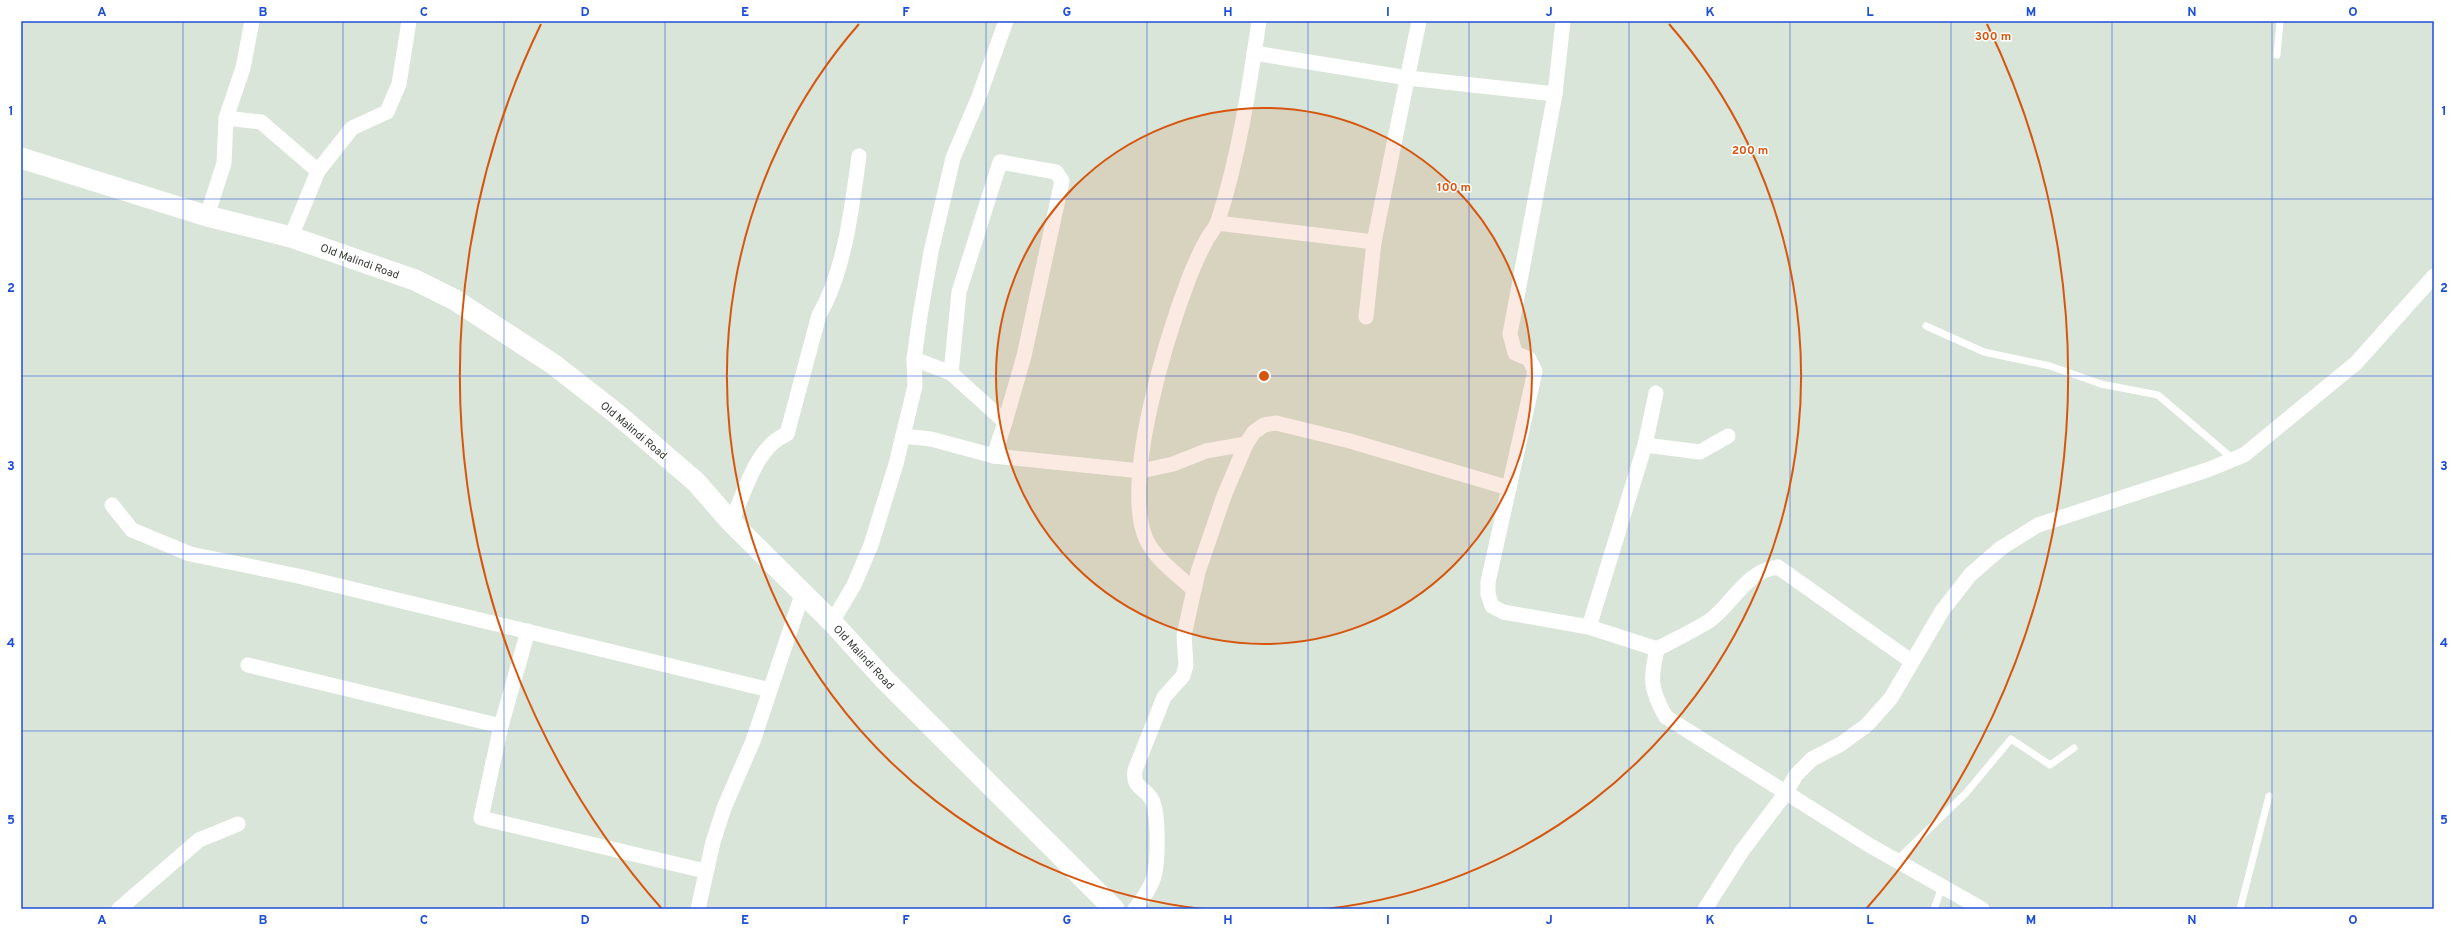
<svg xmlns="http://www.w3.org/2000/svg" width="2455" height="930" viewBox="0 0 2455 930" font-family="Overpass,sans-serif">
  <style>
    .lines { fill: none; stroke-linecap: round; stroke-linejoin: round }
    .service { stroke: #fff; stroke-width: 7 }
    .minor { stroke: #fff; stroke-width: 15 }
    .secondary { stroke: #fff; stroke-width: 21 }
    .grid { fill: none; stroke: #1d4ed8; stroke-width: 1; stroke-opacity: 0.55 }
    .ring { fill: none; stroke: #d65610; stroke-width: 2 }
    .labels { text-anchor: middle; stroke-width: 3; stroke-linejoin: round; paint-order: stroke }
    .street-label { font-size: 11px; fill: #363a35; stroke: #fff }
    .centre { fill: #d65610; stroke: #fff; stroke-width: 2 }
    .ring-label { font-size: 12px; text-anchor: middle; font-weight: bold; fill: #d65610; stroke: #fff; stroke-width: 3; stroke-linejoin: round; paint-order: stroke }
    .neatline { fill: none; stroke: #1d4ed8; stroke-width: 1.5 }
    .grid-label { font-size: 13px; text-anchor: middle; font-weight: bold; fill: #1d4ed8 }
  </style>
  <rect width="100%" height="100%" fill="#d9e5d8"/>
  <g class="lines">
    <g class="service">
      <polyline points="2277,55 2280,21"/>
      <polyline points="1926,326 1984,352 2050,366 2101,384 2158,395 2233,459"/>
      <polyline points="1897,860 1966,793 2011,739 2050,765 2074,748"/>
      <polyline points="1934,909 1942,887"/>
      <polyline points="2240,909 2269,796"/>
    </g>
    <g class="minor">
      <path d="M1563,21l-8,73 -45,240 5,19 14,6 6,12 -47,211v12l4,12 11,6 86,15 68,22c17,-9 36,-18 52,-28 24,-17 36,-50 69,-54l133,94"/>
      <polyline points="1254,53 1408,78 1555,94"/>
      <polyline points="226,118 261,122 318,171"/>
      <polyline points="207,216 224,163 226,118 243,68 252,21"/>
      <polyline points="1217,223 1374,242"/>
      <polyline points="291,237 318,171 352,128 387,112 399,84 409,21"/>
      <polyline points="1366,317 1374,242 1419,21"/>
      <polyline points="914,359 951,373 1005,422 994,456"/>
      <polyline points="951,373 959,292 1000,162 1056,172 1062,181 1024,356 1005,422"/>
      <polyline points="903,436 931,439 994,456 1141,471 1173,464 1206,451 1246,444 1254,432 1264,425 1276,423 1350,441 1509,488"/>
      <polyline points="1645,445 1700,452 1728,436"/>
      <polyline points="112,505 132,530 190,554 298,576 770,690"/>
      <path d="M731,522c14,-29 24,-75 56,-88l32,-119c26,-44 33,-109 40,-159"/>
      <path d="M1194,590c-16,-15 -39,-31 -48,-51 -25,-57 21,-203 43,-261 5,-13 11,-26 18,-39 3,-5 9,-12 11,-18 21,-65 31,-132 41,-200"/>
      <polyline points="832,622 854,585 871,545 896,464 915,386 914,359 920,316 931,252 953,158 978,99 1006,21"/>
      <polyline points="1589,627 1645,445 1656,393"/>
      <polyline points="528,631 501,726 481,818 705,871"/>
      <path d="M1657,649c-7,31 -7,40 9,68l203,128 113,64"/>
      <polyline points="248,665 501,726"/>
      <polyline points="119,909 199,840 238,824"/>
      <polyline points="698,909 713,842 724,808 753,741 802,595"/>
      <path d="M1135,909c7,-9 15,-20 19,-32 4,-15 5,-62 -2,-77 -7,-13 -20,-11 -17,-30l29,-73 19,-21 3,-11 -2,-30 14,-63 26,-76 22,-52"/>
      <polyline points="1705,909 1742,851 1785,794 1796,775 1812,759 1841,744 1867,725 1891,698 1942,611 1970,575 2001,548 2038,525 2207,470 2244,455 2356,363 2434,276"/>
    </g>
    <polyline class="secondary" points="21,158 207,216 291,237 415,280 455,300 553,364 617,414 696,482 731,522 832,622 884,679 1114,909"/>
  </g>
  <path class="grid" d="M183,21v888M343,21v888M504,21v888M665,21v888M826,21v888M986,21v888M1147,21v888M1308,21v888M1469,21v888M1629,21v888M1790,21v888M1951,21v888M2112,21v888M2272,21v888M21,199h2413M21,376h2413M21,554h2413M21,731h2413"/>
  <circle cx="1264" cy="376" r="268" fill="#d65610" fill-opacity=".12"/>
  <g class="ring">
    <circle cx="1264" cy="376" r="268"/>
    <path d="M1203 909A536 536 0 0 1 859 24M1669 24A536 536 0 0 1 1325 909"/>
    <path d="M662 909A804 804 0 0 1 541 24M1987 24A804 804 0 0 1 1866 909"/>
  </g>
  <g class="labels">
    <g class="street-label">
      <text transform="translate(360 261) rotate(20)" y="4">Old Malindi Road</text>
      <text transform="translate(634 430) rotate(40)" y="4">Old Malindi Road</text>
      <text transform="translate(864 657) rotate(47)" y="4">Old Malindi Road</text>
    </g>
  </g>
  <circle cx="1264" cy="376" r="6" class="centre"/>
  <g class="ring-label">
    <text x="1993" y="40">300 m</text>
    <text x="1750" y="154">200 m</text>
    <text x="1454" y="191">100 m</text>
  </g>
  <rect width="2455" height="930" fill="none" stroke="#ffffff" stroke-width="44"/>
  <rect x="22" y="22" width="2411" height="886" class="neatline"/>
  <g class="grid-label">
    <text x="102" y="16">A</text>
    <text x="263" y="16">B</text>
    <text x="424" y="16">C</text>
    <text x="585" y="16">D</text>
    <text x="745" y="16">E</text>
    <text x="906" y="16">F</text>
    <text x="1067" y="16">G</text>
    <text x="1228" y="16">H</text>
    <text x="1388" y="16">I</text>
    <text x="1549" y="16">J</text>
    <text x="1710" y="16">K</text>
    <text x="1870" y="16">L</text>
    <text x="2031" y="16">M</text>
    <text x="2192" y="16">N</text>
    <text x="2353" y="16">O</text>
    <text x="11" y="115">1</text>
    <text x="2444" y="115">1</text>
    <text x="11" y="292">2</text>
    <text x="2444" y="292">2</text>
    <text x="11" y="470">3</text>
    <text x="2444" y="470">3</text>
    <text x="11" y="647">4</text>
    <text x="2444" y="647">4</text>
    <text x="11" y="824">5</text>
    <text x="2444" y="824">5</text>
    <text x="102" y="924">A</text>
    <text x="263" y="924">B</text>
    <text x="424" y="924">C</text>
    <text x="585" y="924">D</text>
    <text x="745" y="924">E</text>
    <text x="906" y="924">F</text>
    <text x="1067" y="924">G</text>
    <text x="1228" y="924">H</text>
    <text x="1388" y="924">I</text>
    <text x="1549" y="924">J</text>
    <text x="1710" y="924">K</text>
    <text x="1870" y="924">L</text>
    <text x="2031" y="924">M</text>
    <text x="2192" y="924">N</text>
    <text x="2353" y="924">O</text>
  </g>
</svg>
